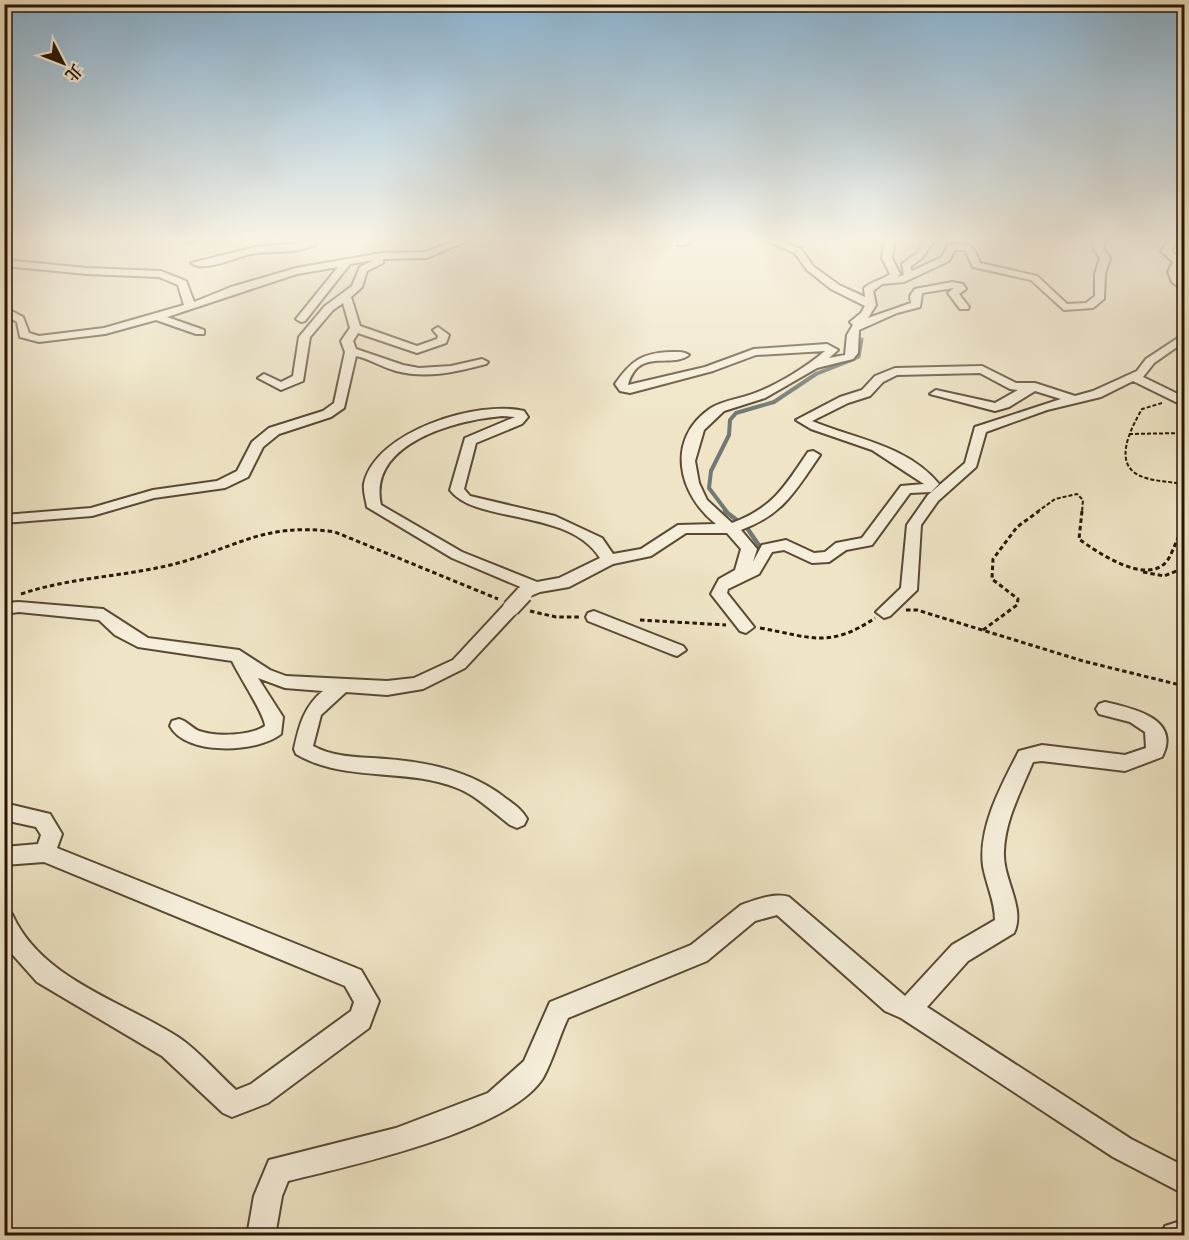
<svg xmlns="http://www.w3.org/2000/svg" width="1189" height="1240" viewBox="0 0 1189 1240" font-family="Vollkorn,'Noto Serif TC',serif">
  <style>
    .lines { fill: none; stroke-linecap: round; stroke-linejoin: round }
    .stream-far2 { stroke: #707975; stroke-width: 3 }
    .stream-far1 { stroke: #707975; stroke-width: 4 }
    .stream { stroke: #707975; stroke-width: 4.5 }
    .minor-casing { stroke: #5a4934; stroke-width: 4 }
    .path-far1 { stroke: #281504; stroke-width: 2; stroke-dasharray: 4 2; stroke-linecap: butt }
    .path { stroke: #281504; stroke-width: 3; stroke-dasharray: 4.5 3; stroke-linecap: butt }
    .minor { fill: #f5eeda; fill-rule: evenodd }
    .minor-bridge-casing { stroke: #5a4934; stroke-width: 20; stroke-linecap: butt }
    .minor-bridge { stroke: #f5eeda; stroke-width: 16 }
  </style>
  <rect width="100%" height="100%" fill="#efe5c6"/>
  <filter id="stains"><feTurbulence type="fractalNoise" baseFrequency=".00333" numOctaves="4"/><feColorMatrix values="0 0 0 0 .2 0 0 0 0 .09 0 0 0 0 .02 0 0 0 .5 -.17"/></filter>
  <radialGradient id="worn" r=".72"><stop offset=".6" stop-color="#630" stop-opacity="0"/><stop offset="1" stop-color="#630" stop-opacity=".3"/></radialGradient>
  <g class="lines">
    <polyline class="stream-far2" points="850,361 859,357 862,339"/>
    <polyline class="stream-far1" points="727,512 709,488 711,471 729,435 730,420 736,413 774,402 816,374 854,359"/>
    <polyline class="stream" points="725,511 747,528 760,547"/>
    <g class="minor-casing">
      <g id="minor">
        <polygon points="200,239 188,243 183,240 184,239"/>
        <path d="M305,239h9l3,4c-17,12 -46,7 -66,11 -16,3 -46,19 -60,9l65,-16 47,-4 3,-1z"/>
        <path d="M458,239h13l-44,19 -44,1v4l-16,8 -5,16 -11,10 9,29 57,20 20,-7 1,-3 -5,-6 5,-3 11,8 -3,8 -29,10 -59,-20 -5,8 3,8 47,16 16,3 32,-2 31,-7 6,3 -2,2c-30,8 -59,15 -90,7 -14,-4 -26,-12 -40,-15l-12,52 -13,9 -52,17 -16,13 -15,30 -23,11 -71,10 -62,18 -88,7v-8l87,-7 62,-18 64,-9 20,-10 15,-29 17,-14 54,-17 11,-8 11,-51 -4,-11 9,-13 -7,-25 -10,7 -23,27 -7,44 -22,9 -23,-12 6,-4 17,8 12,-6 6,-39 26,-31 27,-20 8,-19 14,-7 -24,4 -45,57 -4,1 -5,-3 42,-52 -41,7 -130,43 37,13v4h-8l-40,-14 -51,14 -66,8 -19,-5 -3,-15 -13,-8v-7l19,10 6,16 10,3 65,-8 80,-23 -6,-20 -19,-8 -72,-3 -83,-8v-6l83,8 74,3 25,10 8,21 37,-15 65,-19 86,-15 44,-1z"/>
        <polygon points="682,239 694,239 684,245 678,245 678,241"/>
        <path d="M762,239h13l26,10 12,17 26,19 26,12 -1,-9c9,-7 20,-9 26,-14l-8,-16 3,-19h10l-3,19 8,16 -3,3 7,-2 -2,-11 15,-11 9,-14h9l-12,18 -13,10 2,4 30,-14 6,-12c22,-3 24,-2 32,18l57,13 30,28 19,-1 9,-7v-22l5,-16 -7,-10 5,-9h9l-4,9 7,10 -5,16 -1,25 -11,9 -29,2 -33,-30 -58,-13 -8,-17h-10l-6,11 -45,21 -22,2 -9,7 3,14 -8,13 43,-15 -1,-7 5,-7 37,-7 11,2 3,5 -7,5 10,13 -1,2h-8l-12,-16 6,-5 -32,5 -2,14 -23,6 -38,17 -1,23 -5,6 -36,9 -52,30 -41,13 -20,19 -9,31 4,22 8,17 25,23c41,-15 53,-37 76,-71l5,-1 7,4c-25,36 -36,59 -79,75l16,19 -4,13 9,-17 24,-5 28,13 11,-1 11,-9 26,-5 39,-52 23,-2 -52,-34 -61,-21 -15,-9 44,-23 22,-7 13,-14 20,-8 87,-2 34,17h19l40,13 18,-5 44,-20 9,-12 38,-25v8l-30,21 -11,14 41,20v9l-51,-25 -32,16 -54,13 -61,22 -10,35 -38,34 -17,24 -4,65 -27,26 -6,2 -8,-6 25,-24 6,-63 21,-30 37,-32 10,-36 86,-28 -26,-8 -26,16 -14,4 -65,-17 6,-4 59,13 23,-13 -8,-1 -30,-16 -83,2 -14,7 -13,14 -22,7 -36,18c43,18 95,24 127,63l-8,8 -21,1 -38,52 -26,5 -17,12 -17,1 -28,-13 -12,2 -13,22 -31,15 -1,4 27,34 -8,6 -6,-2 -29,-37 8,-15 16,-9 6,-21 -14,-16h-41l-35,23 -38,8 -44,23 -29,5 -12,5 -8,-5 3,-4 -71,-30 -85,-51c-1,-7 -4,-16 -3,-23 11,-53 114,-84 160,-73l4,6 -6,7 -46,19 -12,46 6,7 85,20 47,22 11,16 28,-5 37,-24 38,-1c-38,-30 -51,-85 -5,-116 13,-8 29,-9 44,-15 24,-9 51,-26 70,-42l-69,4 -43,16 -83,22 -10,-2 -5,-7c16,-23 27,-31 55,-32 8,0 13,-1 19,3 -18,14 -51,-8 -61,30l77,-18 49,-18 73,-5 11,6 -9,8 16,-3 2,-20 6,-10 -3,-3 11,-9 4,-7 -34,-17 -24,-19 -12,-17zM502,416l13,1 -50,21 -15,52c25,34 119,18 150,68l-41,20 -22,4 -75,-30 -81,-47c-14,-62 75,-85 121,-89z"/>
        <polygon points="1169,239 1178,239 1171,251 1183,262 1178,272 1184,283 1184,291 1172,282 1168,272 1173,262 1161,251"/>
        <path d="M19,602l84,7 45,29 91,12 31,20 16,6 101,5 27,-3 39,-18 52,-56h12l2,4 -2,4 -52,56 -42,21 -36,6 -41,-3 -25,23 -8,31c22,12 48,11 73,13 41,3 85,12 118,38 8,6 18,12 23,22l-3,6 -7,3 -7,-3c-17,-13 -33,-29 -53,-37 -52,-21 -112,-5 -161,-34l-2,-5c5,-23 10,-43 29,-58l-38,-3 -27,-10 25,39 -2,17c-24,19 -95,22 -111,-8l2,-5 7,-2c8,2 13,9 20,12 17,6 51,5 66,-5 0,-11 -26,-50 -33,-65l-94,-14 -23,-12 -16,-15 -80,-8 -15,2v-11z"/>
        <polygon points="594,611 683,646 686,650 677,656 671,654 588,621 586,617 588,613"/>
        <path d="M1105,702c26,6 77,16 57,55l-37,14 -83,-10 -9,1c-12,29 -28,58 -29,89 -2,28 22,56 10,82l-46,28 -41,46 204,132 53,27v28l-71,-37 -212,-139 -16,-7 -108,-96 -22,6 -48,40 -139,57c-9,19 -15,42 -25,60 -33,53 -194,88 -255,103l-6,15 -7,40h-28l7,-40 15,-36 127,-32 92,-35 36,-32 26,-59 141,-57 50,-40c14,-5 34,-13 48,-8l116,99 47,-51 43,-25c0,-19 -9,-36 -12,-54 -5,-39 19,-82 36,-115l23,-6 83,10 21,-7 -1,-16 -15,-10 -31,-8 -3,-5 3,-5z"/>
        <path d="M4,803l46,11 12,20 -5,14 304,122 18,31 -10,27 -101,75 -36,14 -9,-4 -61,-57 -125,-74 -33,-37v-34l8,3c29,65 110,87 166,123 21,14 39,36 58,53l15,-6 100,-73 3,-9 -9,-16 -301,-124 -40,3v-18l34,-3 3,-9 -5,-8 -32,-7z"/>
        <polygon points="1184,1220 1184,1236 1161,1236 1165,1226"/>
      </g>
    </g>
    <g class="path-far1">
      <path d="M1162,403l-20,6c-12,21 -32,59 4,69 12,4 26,3 38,7"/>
      <polyline points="1129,434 1184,433"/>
      <polyline points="1037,512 1055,499 1077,494 1083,500 1082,512"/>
    </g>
    <g class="path">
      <path d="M1082,511l-3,28c19,14 68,47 88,22 7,-10 9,-23 17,-33"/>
      <polyline points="1143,572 1164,576 1184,568"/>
      <path d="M21,594c47,-16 97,-17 145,-28 66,-15 95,-45 169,-34l163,67"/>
      <polyline points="906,610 917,610 1083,661 1184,686"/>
      <polyline points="530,611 556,617 580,617"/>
      <polyline points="640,620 726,625"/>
      <path d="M760,628c51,9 69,21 115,-10"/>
      <polyline points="983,630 1017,605 1018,599 992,579 993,559 1017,527 1039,511"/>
    </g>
    <use href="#minor" class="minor"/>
    <g class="minor-bridge-casing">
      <polyline id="minor-bridge" points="511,608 524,594"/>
    </g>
    <use href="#minor-bridge" class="minor-bridge"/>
  </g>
  <linearGradient id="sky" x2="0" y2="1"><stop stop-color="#8bb7d8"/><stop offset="0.58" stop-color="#f8f3e5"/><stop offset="1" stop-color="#f8f3e5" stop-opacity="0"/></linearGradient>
  <rect width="1189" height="413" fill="url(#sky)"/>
  <rect width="1189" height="1240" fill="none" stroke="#efe5c6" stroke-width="24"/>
  <rect x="6" y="6" width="1177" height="1228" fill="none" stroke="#281504" stroke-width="3"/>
  <rect x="12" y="12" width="1165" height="1216" fill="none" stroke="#281504" stroke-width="1.5"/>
  <g transform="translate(63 63) rotate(132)" stroke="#f5eeda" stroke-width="4.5" paint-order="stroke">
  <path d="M0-4.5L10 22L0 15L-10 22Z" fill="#281504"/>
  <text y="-9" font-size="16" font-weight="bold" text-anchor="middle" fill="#281504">北</text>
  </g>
  <rect width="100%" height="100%" filter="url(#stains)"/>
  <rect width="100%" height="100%" fill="url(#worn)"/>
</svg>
